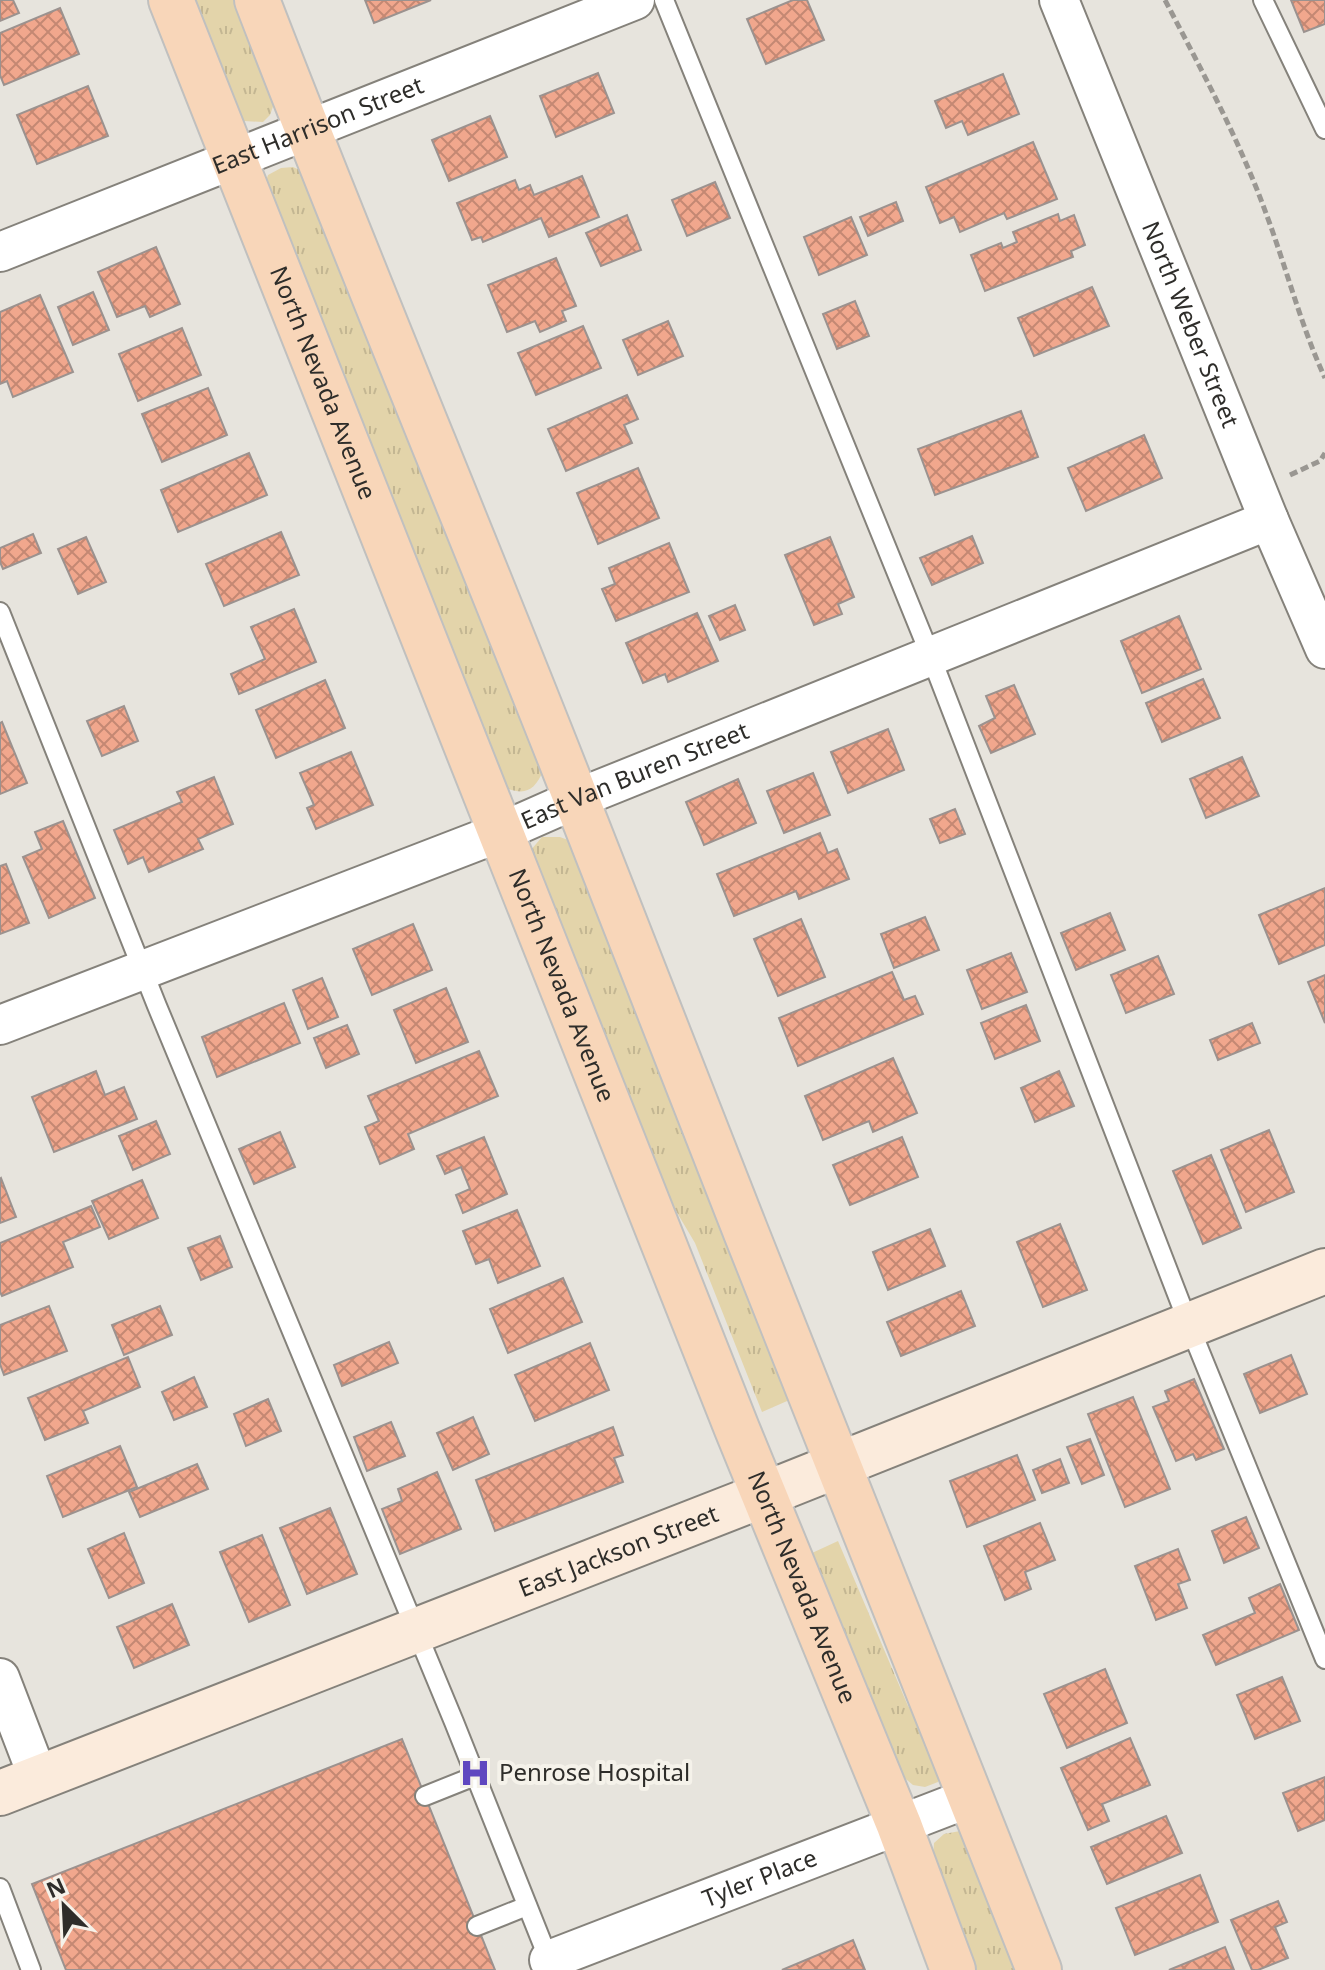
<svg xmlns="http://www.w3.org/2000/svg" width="1325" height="1970" viewBox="0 0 1325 1970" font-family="'Noto Sans',sans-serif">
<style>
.grass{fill:url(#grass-tufts)}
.building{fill:url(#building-cross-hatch);stroke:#9b928f;stroke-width:2}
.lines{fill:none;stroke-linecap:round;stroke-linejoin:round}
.lane-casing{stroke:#85827b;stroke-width:22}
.street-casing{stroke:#85827b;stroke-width:42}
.secondary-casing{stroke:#85827b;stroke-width:48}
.primary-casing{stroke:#c0c0bf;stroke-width:48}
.path{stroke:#9a9792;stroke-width:5;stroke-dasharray:8 4;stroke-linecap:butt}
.lane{stroke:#fff;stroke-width:18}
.street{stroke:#fff;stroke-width:38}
.secondary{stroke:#fbebdc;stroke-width:44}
.primary{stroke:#f8d6b9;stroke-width:44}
.labels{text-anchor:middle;stroke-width:8;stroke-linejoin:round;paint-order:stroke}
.street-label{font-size:24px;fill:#2e2d2a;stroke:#f5f2ea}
.poi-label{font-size:24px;fill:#2e2d2a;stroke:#f5f2ea;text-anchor:start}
</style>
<defs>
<pattern id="grass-tufts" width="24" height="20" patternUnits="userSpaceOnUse" patternTransform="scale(2)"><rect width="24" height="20" fill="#e3d4aa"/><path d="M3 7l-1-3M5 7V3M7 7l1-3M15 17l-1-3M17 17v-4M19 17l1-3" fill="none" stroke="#c3b692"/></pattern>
<pattern id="building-cross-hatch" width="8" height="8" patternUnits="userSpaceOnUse" patternTransform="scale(2)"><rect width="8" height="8" fill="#f1a78d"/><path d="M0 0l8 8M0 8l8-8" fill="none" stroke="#c48873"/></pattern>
</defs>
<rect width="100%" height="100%" fill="#e7e4dd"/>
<g class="grass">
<path d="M187 0H237L276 98 270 115 263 122 244 121 233 115Z"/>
<path d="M293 167 311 175 544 769C533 795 522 796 497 784L262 193 268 175 281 168Z"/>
<path d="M542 837H560L576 843 794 1398 762 1412 695 1243 647 1162 530 851Z"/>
<path d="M838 1541 908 1706 945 1750V1766L938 1782 925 1787 913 1785 901 1775 812 1553Z"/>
<path d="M960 1831 1031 1970H977L933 1858 934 1843 944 1834Z"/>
</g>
<g class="building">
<path d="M0 0H13L19 13 0 21Z"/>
<path d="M365 0H431L374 23Z"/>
<path d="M793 0H807L824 40 766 64 747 19Z"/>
<path d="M1291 0H1325V24L1304 32Z"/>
<path d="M60 8 79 54 4 85 0 75V33Z"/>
<path d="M598 73 614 113 556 137 540 96Z"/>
<path d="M1003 74 1019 114 968 135 962 121 946 128 935 101Z"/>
<path d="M88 86 108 136 37 164 17 115Z"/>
<path d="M490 116 507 157 449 181 432 140Z"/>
<path d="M1033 142 1057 199 1007 219 1004 213 960 232 954 217 940 223 926 187Z"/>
<path d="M582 176 599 217 549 237 541 218 483 242 481 237 472 240 457 203 515 180 519 190 530 185 534 195Z"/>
<path d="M715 182 730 218 687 236 672 200Z"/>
<path d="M896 202 903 221 868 236 860 217Z"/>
<path d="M1058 214 1060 221 1074 215 1085 245 1071 251 1073 257 985 291 971 255 1001 243 1003 248 1017 242 1013 232Z"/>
<path d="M627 215 641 250 601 266 586 233Z"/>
<path d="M851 217 867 255 819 275 804 237Z"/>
<path d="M156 247 180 304 150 317 145 306 117 317 98 272Z"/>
<path d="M556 258 576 306 562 311 566 321 540 332 535 321 507 332 488 285Z"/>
<path d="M1092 287 1109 326 1034 356 1018 318Z"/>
<path d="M93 292 109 330 73 345 58 307Z"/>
<path d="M40 295 73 372 13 397 7 381 0 384V312Z"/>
<path d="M855 301 869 336 837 349 823 314Z"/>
<path d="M668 321 683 356 638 375 623 340Z"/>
<path d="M583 326 601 368 536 395 518 353Z"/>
<path d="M182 328 201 375 138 401 119 354Z"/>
<path d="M208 388 227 435 162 462 142 414Z"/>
<path d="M627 395 638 419 624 425 632 443 566 471 548 429Z"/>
<path d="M1021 411 1038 457 935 495 918 449Z"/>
<path d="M1144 435 1162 478 1086 511 1068 468Z"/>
<path d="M249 453 267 495 178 532 161 490Z"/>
<path d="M638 468 659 518 598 544 577 493Z"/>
<path d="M281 532 299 575 224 606 206 564Z"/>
<path d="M33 534 41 553 3 569 0 562V548Z"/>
<path d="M972 536 983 563 932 585 920 558Z"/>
<path d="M86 537 106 582 78 594 58 549Z"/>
<path d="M830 537 854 597 838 604 842 614 814 625 785 555Z"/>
<path d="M669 543 689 592 616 621 602 589 615 584 609 568Z"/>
<path d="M735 605 745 630 720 640 709 616Z"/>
<path d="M294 609 316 662 239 694 231 674 265 659 251 627Z"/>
<path d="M697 613 718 661 668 682 665 674 643 683 626 643Z"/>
<path d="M1179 616 1201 669 1142 693 1121 641Z"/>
<path d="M1203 679 1220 718 1162 742 1146 703Z"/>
<path d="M325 680 345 728 276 758 256 710Z"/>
<path d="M1014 685 1035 734 991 753 979 726 995 718 986 696Z"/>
<path d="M124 706 138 741 102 756 87 721Z"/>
<path d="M2 722 27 783 0 794V723Z"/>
<path d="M888 729 904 770 848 793 831 752Z"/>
<path d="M351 752 373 805 316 829 307 808 314 805 300 773Z"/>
<path d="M1242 757 1259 796 1206 818 1190 779Z"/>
<path d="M813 773 830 815 784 833 767 791Z"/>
<path d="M214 777 233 824 198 839 203 849 149 872 143 857 128 864 114 830 182 802 177 792Z"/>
<path d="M738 779 756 823 704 845 686 802Z"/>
<path d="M955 809 965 834 940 843 930 819Z"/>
<path d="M63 821 95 898 49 918 23 857 42 849 35 832Z"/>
<path d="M820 833 828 853 837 849 849 879 799 899 796 891 734 916 717 874Z"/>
<path d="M6 864 29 923 0 934V866Z"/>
<path d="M1325 888V945L1279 964 1259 915Z"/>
<path d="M1110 913 1125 950 1076 970 1061 933Z"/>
<path d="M925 917 939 950 894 968 881 934Z"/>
<path d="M801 919 825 977 778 996 754 939Z"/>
<path d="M413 924 432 970 372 995 353 949Z"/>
<path d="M1011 953 1027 992 982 1009 967 970Z"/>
<path d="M1158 956 1174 994 1126 1013 1111 975Z"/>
<path d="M892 972 904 1000 915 996 923 1014 798 1066 779 1018Z"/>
<path d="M1325 975V1023L1308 982Z"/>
<path d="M322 978 338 1017 308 1029 293 990Z"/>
<path d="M446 988 468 1042 416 1063 394 1010Z"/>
<path d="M284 1003 300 1043 217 1077 202 1037Z"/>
<path d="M1026 1005 1040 1041 995 1059 981 1023Z"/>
<path d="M1252 1023 1260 1043 1218 1060 1210 1040Z"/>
<path d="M347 1025 359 1054 326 1068 314 1038Z"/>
<path d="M479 1051 498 1096 408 1134 414 1149 380 1164 365 1127 379 1121 368 1096Z"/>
<path d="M893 1058 917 1113 873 1132 869 1121 823 1140 805 1096Z"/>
<path d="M96 1071 105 1095 124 1087 137 1119 54 1152 32 1097Z"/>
<path d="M1059 1071 1074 1106 1035 1122 1021 1088Z"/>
<path d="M156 1121 170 1154 133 1170 119 1136Z"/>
<path d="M1269 1130 1294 1192 1246 1212 1221 1150Z"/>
<path d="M280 1132 295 1167 254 1184 239 1149Z"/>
<path d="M484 1137 507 1194 463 1213 456 1195 470 1189 461 1167 445 1174 437 1156Z"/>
<path d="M902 1137 918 1177 850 1205 833 1165Z"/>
<path d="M1211 1155 1241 1228 1203 1244 1173 1171Z"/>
<path d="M1 1178 16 1217 0 1223V1179Z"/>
<path d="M142 1180 158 1218 109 1239 92 1201Z"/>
<path d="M91 1206 100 1227 63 1242 73 1267 2 1296 0 1292V1243Z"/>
<path d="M517 1210 540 1266 498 1283 489 1259 476 1264 463 1231Z"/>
<path d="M1060 1224 1087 1290 1043 1307 1017 1242Z"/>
<path d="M930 1229 945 1266 888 1290 873 1252Z"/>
<path d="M220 1236 232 1267 201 1280 188 1248Z"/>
<path d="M563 1278 582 1322 508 1353 490 1309Z"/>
<path d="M961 1291 975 1326 901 1356 887 1322Z"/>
<path d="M49 1306 67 1351 4 1375 0 1364V1325Z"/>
<path d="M160 1306 172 1335 124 1355 112 1325Z"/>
<path d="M389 1342 398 1363 342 1386 334 1365Z"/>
<path d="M590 1343 609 1390 535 1421 515 1375Z"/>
<path d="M1291 1355 1307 1394 1260 1413 1244 1374Z"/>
<path d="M128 1357 140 1387 83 1411 88 1423 45 1440 28 1398Z"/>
<path d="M194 1377 207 1407 174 1420 162 1392Z"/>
<path d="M1194 1379 1224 1449 1196 1460 1193 1454 1176 1461 1153 1407 1169 1401 1165 1391Z"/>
<path d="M1133 1397 1170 1489 1125 1507 1088 1414Z"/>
<path d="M268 1399 281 1431 246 1446 234 1414Z"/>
<path d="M473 1417 489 1454 453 1470 437 1433Z"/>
<path d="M391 1422 405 1456 367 1471 354 1437Z"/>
<path d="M613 1427 623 1455 614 1458 623 1482 495 1531 476 1480Z"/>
<path d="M1090 1439 1104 1475 1082 1484 1067 1447Z"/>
<path d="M120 1446 137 1487 63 1517 47 1476Z"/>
<path d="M1017 1455 1035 1500 967 1527 950 1481Z"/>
<path d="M1060 1459 1069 1483 1042 1493 1033 1470Z"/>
<path d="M197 1464 208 1489 140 1517 129 1492Z"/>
<path d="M437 1472 461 1529 400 1554 382 1509 402 1501 398 1489Z"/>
<path d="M330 1508 357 1574 307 1594 280 1528Z"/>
<path d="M1246 1517 1259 1548 1224 1563 1212 1531Z"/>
<path d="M1040 1523 1055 1560 1025 1572 1031 1589 1005 1600 984 1546Z"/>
<path d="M124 1533 144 1583 109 1598 88 1549Z"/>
<path d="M262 1535 290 1605 249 1622 220 1552Z"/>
<path d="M1178 1549 1190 1580 1178 1584 1187 1608 1156 1620 1135 1566Z"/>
<path d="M1280 1584 1299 1630 1216 1665 1203 1635 1255 1613 1249 1598Z"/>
<path d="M172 1604 189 1645 134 1668 117 1627Z"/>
<path d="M1105 1669 1127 1723 1067 1748 1044 1694Z"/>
<path d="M1282 1677 1300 1721 1255 1739 1237 1695Z"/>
<path d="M1130 1738 1150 1785 1102 1804 1109 1821 1088 1830 1061 1768Z"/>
<path d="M402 1739 495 1970H66L32 1884Z"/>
<path d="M1325 1777V1820L1298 1831 1283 1793Z"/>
<path d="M1166 1816 1182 1853 1107 1884 1091 1847Z"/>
<path d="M1200 1875 1218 1922 1135 1955 1116 1908Z"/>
<path d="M1278 1901 1287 1922 1275 1927 1288 1958 1258 1970H1252L1231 1920Z"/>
<path d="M853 1940 865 1970H782Z"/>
<path d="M1225 1947 1234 1970H1169Z"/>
</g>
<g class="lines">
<g class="lane-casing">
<g id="lane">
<path d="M664 0 931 657 1189 1325 1325 1659"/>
<path d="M1263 0 1325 129"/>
<path d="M0 612 157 1006 454 1722 551 1965"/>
<path d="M425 1796 475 1776"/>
<path d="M0 1888 31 1970"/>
<path d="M477 1926 527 1906"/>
</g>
</g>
<g class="street-casing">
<g id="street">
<path id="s1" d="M1059 0 1269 520 1325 649"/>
<path id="s2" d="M0 252 635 0"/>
<path id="s3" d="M0 1025 501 832 576 799 1269 520"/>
<path d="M0 1678 38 1777"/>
<path id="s4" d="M549 1960 969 1798"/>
</g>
</g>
<g class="secondary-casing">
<g id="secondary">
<path id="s5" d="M0 1793 763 1495 1325 1271"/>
</g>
</g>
<g class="primary-casing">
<g id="primary">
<path id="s6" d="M171 0 737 1429 899 1825 953 1970"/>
<path d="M257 0C360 268 472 533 577 801 730 1191 882 1582 1039 1970"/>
</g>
</g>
<g class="path">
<path d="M1165 0C1202 71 1240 141 1267 216 1287 270 1301 326 1325 378"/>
<path d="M1290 475 1320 461 1325 453"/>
</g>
<use href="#lane" class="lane"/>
<use href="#street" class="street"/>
<use href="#secondary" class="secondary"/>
<use href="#primary" class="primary"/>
</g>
<defs>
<g id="hospital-bare" transform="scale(2.4)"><path d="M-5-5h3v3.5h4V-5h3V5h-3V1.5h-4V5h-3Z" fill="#5f47c0" stroke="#f5f2ea" stroke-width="2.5" paint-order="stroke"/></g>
</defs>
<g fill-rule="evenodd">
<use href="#hospital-bare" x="475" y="1773"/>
</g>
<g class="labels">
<g class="street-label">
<text dy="8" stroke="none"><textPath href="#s2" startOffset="342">East Harrison Street</textPath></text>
<text dy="8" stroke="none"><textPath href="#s1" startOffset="350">North Weber Street</textPath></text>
<text dy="8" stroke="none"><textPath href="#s6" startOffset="412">North Nevada Avenue</textPath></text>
<text dy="8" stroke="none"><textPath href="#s3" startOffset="682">East Van Buren Street</textPath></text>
<text dy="8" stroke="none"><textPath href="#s6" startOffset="1060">North Nevada Avenue</textPath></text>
<text dy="8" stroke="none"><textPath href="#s5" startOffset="664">East Jackson Street</textPath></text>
<text dy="8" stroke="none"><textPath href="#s6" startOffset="1708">North Nevada Avenue</textPath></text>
<text dy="8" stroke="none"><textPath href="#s4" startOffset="226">Tyler Place</textPath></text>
</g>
<g class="poi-label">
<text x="499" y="1781">Penrose Hospital</text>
</g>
</g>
<g transform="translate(64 1906) rotate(336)" stroke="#f5f2ea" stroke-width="6" paint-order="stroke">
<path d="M0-6L14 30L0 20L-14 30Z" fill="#2e2d2a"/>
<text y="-12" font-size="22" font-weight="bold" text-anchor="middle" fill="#2e2d2a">N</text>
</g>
</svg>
